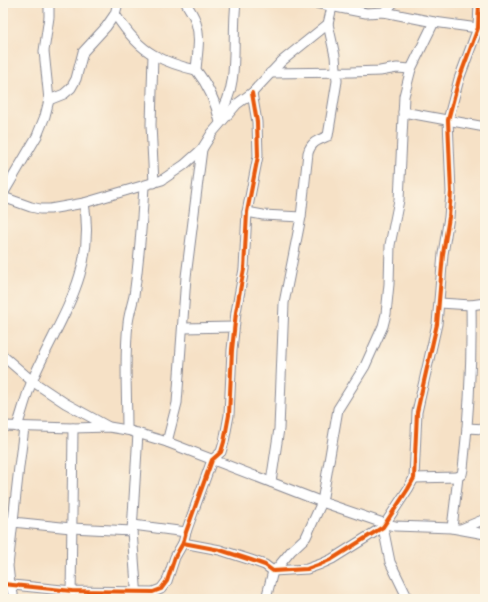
<svg xmlns="http://www.w3.org/2000/svg" width="488" height="602" viewBox="0 0 488 602" font-family="'Libre Caslon Text',serif">
<style>
.lines{fill:none;stroke-linecap:round;stroke-linejoin:round}
.minor-casing{stroke:#888892;stroke-width:11}
.minor{stroke:#fff;stroke-width:9}
.cycleway-casing{stroke:#fcf5e5;stroke-width:6}
.cycleway{stroke:#e8590c;stroke-width:4}
</style>
<rect width="100%" height="100%" fill="#fcf5e5"/>
<filter id="ink" filterUnits="userSpaceOnUse"><feTurbulence type="fractalNoise" baseFrequency=".025" numOctaves="2"/><feDisplacementMap in="SourceGraphic" scale="8" xChannelSelector="R" yChannelSelector="G"/><feConvolveMatrix kernelMatrix="1 2 1 2 8 2 1 2 1" color-interpolation-filters="sRGB"/></filter>
<filter id="wash" filterUnits="userSpaceOnUse"><feTurbulence type="fractalNoise" baseFrequency=".012" numOctaves="4" result="noise"/><feDisplacementMap in="SourceGraphic" scale="16" xChannelSelector="R" yChannelSelector="G"/><feGaussianBlur stdDeviation="0.9" result="paint"/><feColorMatrix in="noise" values="0 0 0 0 0 0 0 0 0 0 0 0 0 0 0 0 0 1.4 0 .05"/><feComposite in="paint" operator="in"/></filter>
<g filter="url(#wash)">
<rect width="100%" height="100%" fill="#f6e1c6"/>
</g>
<g filter="url(#ink)">
<g class="lines">
<g class="minor-casing">
<g id="minor">
<path d="M186 3C189 9 195 16 196 23 201 38 197 55 196 70 208 85 216 103 220 122"/>
<path d="M315 3 366 13 384 12 434 22 485 29"/>
<path d="M384 12 393 3"/>
<path d="M115 14C124 28 139 47 154 55 167 62 182 67 196 70"/>
<path d="M153 55 151 125 154 183"/>
<path d="M270 73 351 72 380 71 397 68 411 69"/>
<path d="M49 100 64 94 71 88 76 79 83 52 106 27 115 14 118 3"/>
<path d="M403 112 485 127"/>
<path d="M219 115C241 86 231 38 236 3"/>
<path d="M3 194 37 136 45 116 49 100 44 51 49 17V3"/>
<path d="M3 197 31 207 40 209H50L84 203 162 180 184 165 202 149 212 133 237 104 252 93 282 61 328 24"/>
<path d="M247 212 263 215 301 217"/>
<path d="M440 303 471 305 485 303"/>
<path d="M183 328 234 327"/>
<path d="M3 356 32 381 65 403 107 426"/>
<path d="M3 426 73 428 109 427 127 430 167 442 322 502 386 524 395 526 452 528 485 534"/>
<path d="M17 427C22 412 26 396 32 381 58 320 97 273 84 203"/>
<path d="M467 428 485 429"/>
<path d="M127 430C127 394 124 359 128 323 129 314 132 305 134 296 139 260 142 223 144 186"/>
<path d="M167 442 177 403 186 277 202 149"/>
<path d="M414 478 458 477"/>
<path d="M271 482 279 429 284 303 301 217 308 153C311 142 318 140 328 136L337 81 335 56 328 24 332 7"/>
<path d="M3 521 71 528 132 531"/>
<path d="M133 525 186 532"/>
<path d="M383 527 390 562 408 599"/>
<path d="M452 528 458 477 462 474 463 469C469 415 472 360 471 305"/>
<path d="M461 529 485 519"/>
<path d="M183 543 220 550 251 560 265 565 273 571 307 569 321 564 332 559 383 527 408 489 414 478 417 412 437 324 443 254 449 217 451 192 448 120 459 79 478 28 479 3"/>
<path d="M3 584 72 591 153 592 161 589 167 581 175 557 183 543 186 532 212 460 221 452 224 442 229 415 232 350 236 312 244 269 247 212 258 156 257 122 252 93"/>
<path d="M13 599V594L10 584 8 566 19 467 24 428"/>
<path d="M71 599 73 428"/>
<path d="M137 599 132 531 138 433"/>
<path d="M266 599 273 571 277 568 291 551 306 537 322 502 338 409 365 366 383 326 386 314 389 284 390 245 399 200 404 96 411 69 434 22"/>
</g>
</g>
<use href="#minor" class="minor"/>
<g class="cycleway-casing">
<g id="cycleway">
<path d="M183 543 220 550 251 560 265 565 273 571 307 569 321 564 332 559 383 527 408 489 414 478 417 412 437 324 443 254 449 217 451 192 448 120 459 79 478 28 479 3"/>
<path d="M3 584 72 591 153 592 161 589 167 581 175 557 183 543 186 532 212 460 221 452 224 442 229 415 232 350 236 312 244 269 247 212 258 156 257 122 252 93"/>
</g>
</g>
<use href="#cycleway" class="cycleway"/>
</g>
</g>
<rect width="488" height="602" fill="none" stroke="#fcf5e5" stroke-width="16"/>
</svg>
